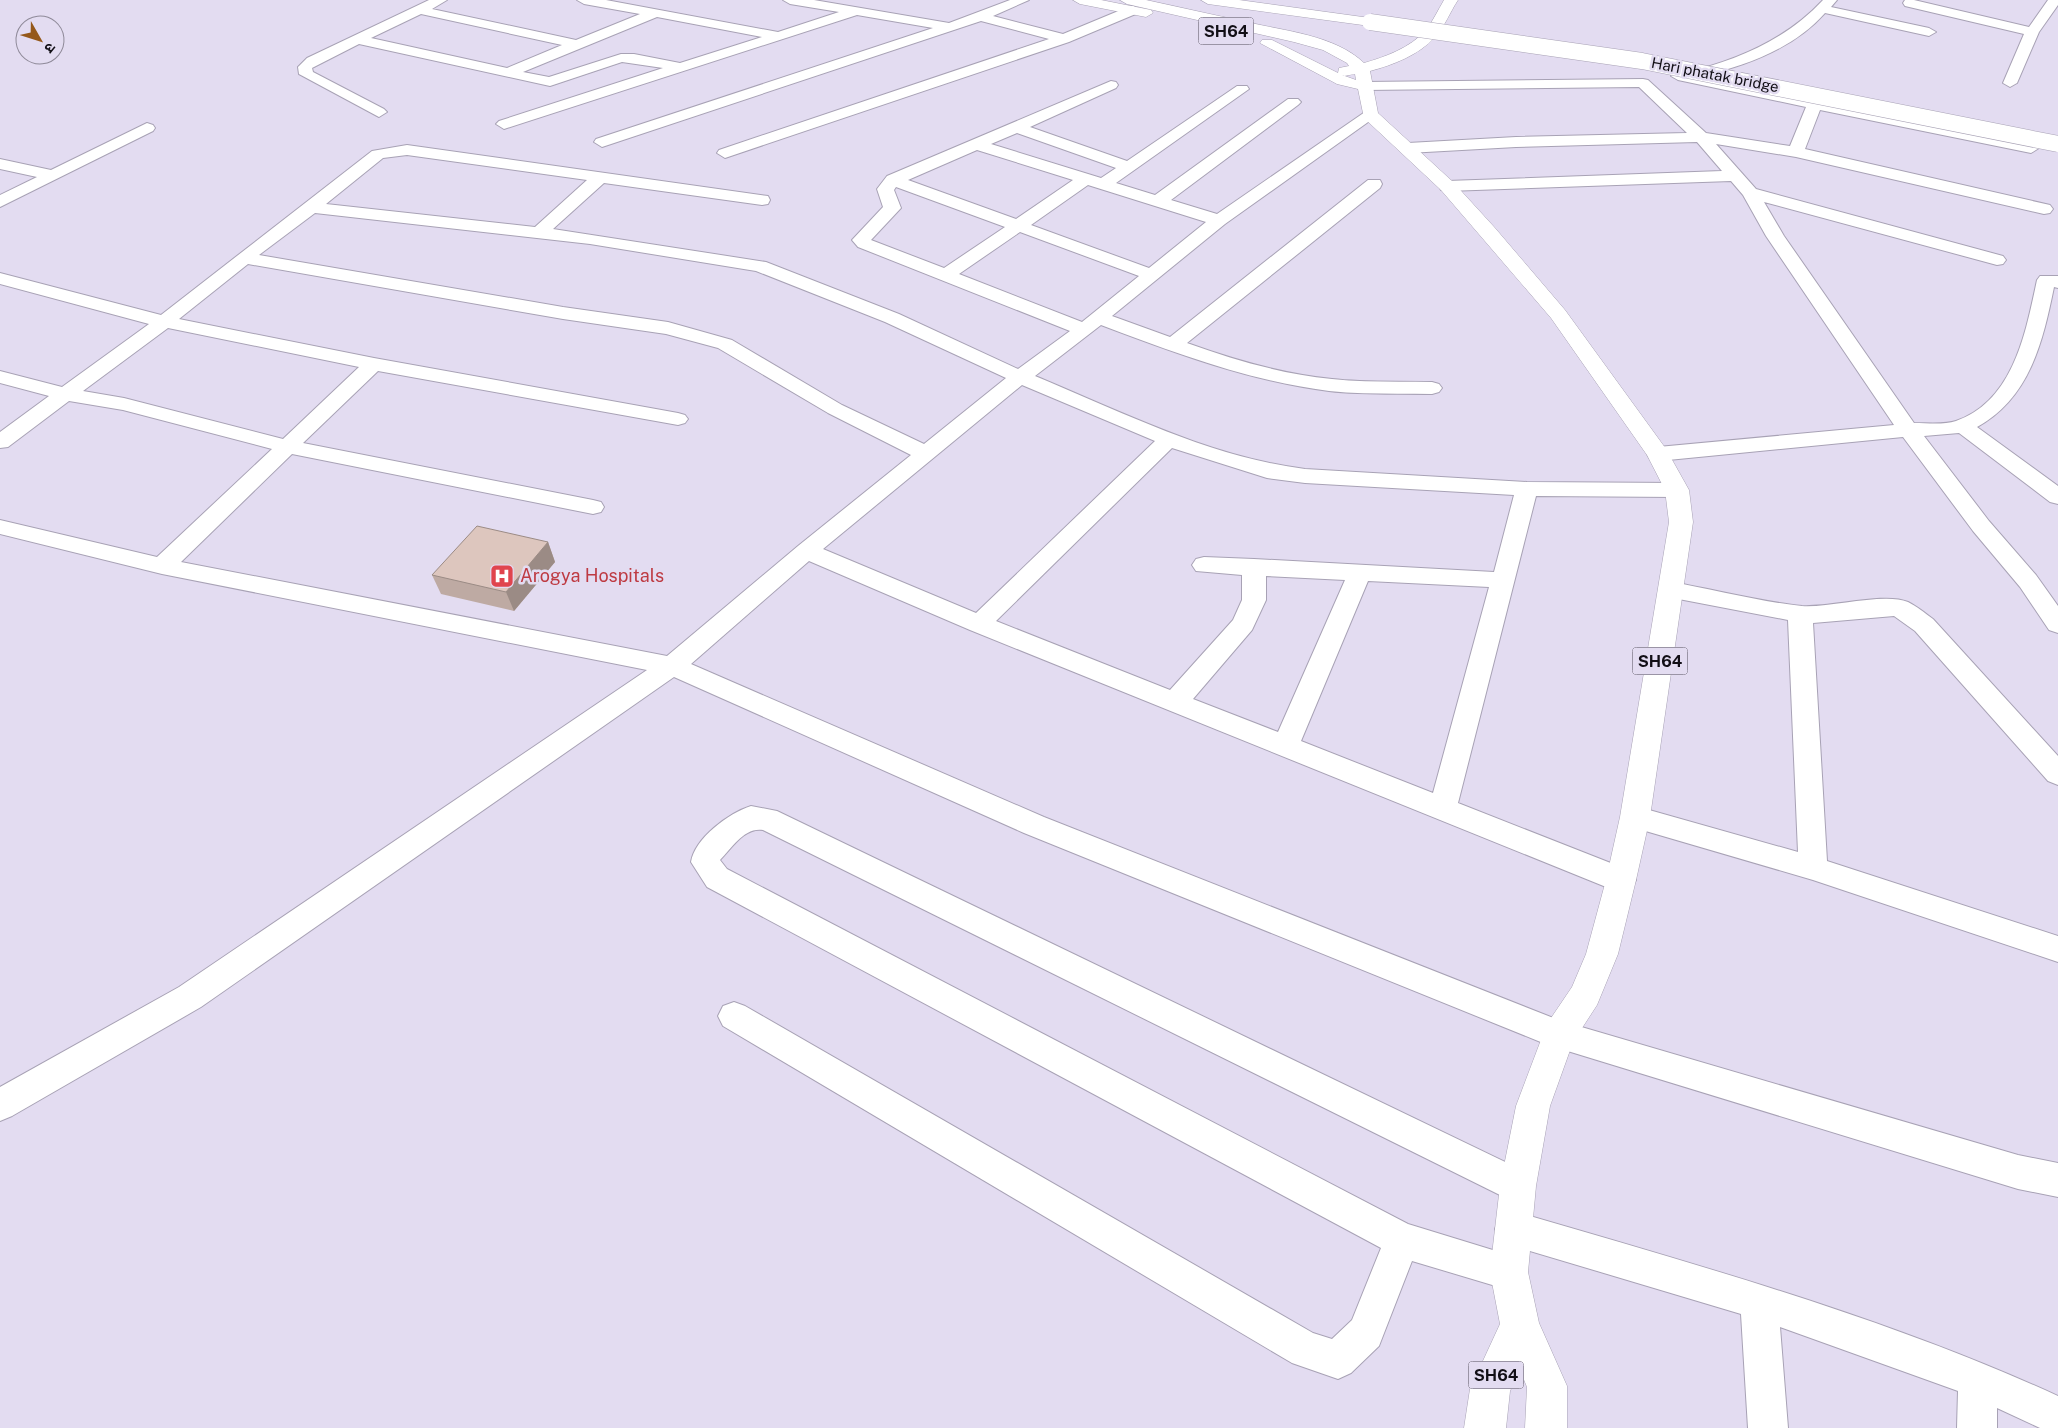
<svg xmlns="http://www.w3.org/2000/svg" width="2058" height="1428" viewBox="0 0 2058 1428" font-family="'Public Sans','Noto Sans Devanagari',sans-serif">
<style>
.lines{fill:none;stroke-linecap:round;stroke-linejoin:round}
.minor-casing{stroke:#a8a2b5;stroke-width:2}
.primary-casing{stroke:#a8a2b5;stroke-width:1}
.minor{fill:#fff;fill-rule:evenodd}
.primary{fill:#fff;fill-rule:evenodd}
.primary-bridge-casing{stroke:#a8a2b5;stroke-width:17;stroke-linecap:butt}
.primary-bridge{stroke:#fff;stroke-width:16}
.wall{fill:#beaaa3}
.shaded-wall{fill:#9b8b85}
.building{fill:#ddc6be;stroke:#9b8b85}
.labels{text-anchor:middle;stroke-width:5;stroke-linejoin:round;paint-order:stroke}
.far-street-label{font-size:15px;fill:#120f16;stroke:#e3dcf1}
.shield{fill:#e3dcf1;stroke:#514c58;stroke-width:1}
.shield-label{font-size:16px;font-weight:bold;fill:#120f16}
.health-label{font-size:18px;fill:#be3a42;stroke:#e3dcf1;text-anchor:start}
</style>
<rect width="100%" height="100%" fill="#e3dcf1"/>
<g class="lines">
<g class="minor-casing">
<g id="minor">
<path d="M429 0H447L432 9 576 40 640 14 584 4 577 0H606L778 32 839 12 790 4 783 0H814L949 23 1010 0H1029L993 16 1063 34 1128 7 1133 6 1140 10 1138 13 1069 42 725 158 717 153 719 150 1049 39 981 21 602 147 594 142 596 139 933 28 857 15 504 129 496 124 499 121 663 68 622 62 550 86 359 44 312 68 313 72 384 109 387 112 379 117 299 74 298 67 307 58ZM421 14 562 45 507 68 371 38ZM657 17 762 37 680 63 634 54H621L549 77 523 72Z"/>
<path d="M1823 0H1837L1831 7 1929 28 1936 32 1929 36 1825 13C1793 49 1746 66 1701 76L2031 143 2039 148 2031 153 1820 110 1805 149 2050 205 2053 209 2050 213 2044 214 1796 157 1716 144 1756 189 2003 256 2006 260 2003 264 1997 265 1764 202 1784 236 1914 423C1927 423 1944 425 1956 421 2014 401 2026 331 2037 280L2040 276H2058V288L2054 287C2043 341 2030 398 1977 427L2058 486V504L2050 502 1959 433 1924 436 1989 521 2036 575 2058 606V633L2049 630 2020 587 1973 531 1903 437 1658 461 1650 459 1647 454 1650 449 1658 447 1894 425 1766 236 1743 195 1731 181 1447 191 1441 190 1439 186 1441 182 1447 181 1722 171 1697 142 1516 147 1408 153 1400 148 1408 143 1516 137 1687 133 1639 87 1364 90 1357 86 1364 82 1643 79 1648 80 1706 133 1790 146 1806 107 1678 80 1671 76 1673 73C1677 72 1681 74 1684 73 1736 61 1786 40 1823 0Z"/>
<path d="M1905 0H1914L2029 27 2048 0H2058V5L2039 32 2017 83 2010 87 2003 83 2024 34 1905 6 1903 3Z"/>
<path d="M1111 81 1116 82 1118 85 1116 88 1030 127 1127 161 1237 86H1247L1249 89 1116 183 1155 195 1288 99H1298L1301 102 1298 105 1171 200 1217 214 1365 112H1375L1378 115 1225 224 1112 316 1170 337 1368 180H1380L1382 184 1380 188 1187 343C1234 360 1282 374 1332 379 1365 383 1399 381 1432 382L1439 384 1442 388 1439 392 1432 394C1398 393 1363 395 1329 391 1250 381 1175 353 1101 325L1035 376C1122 412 1210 457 1305 469L1527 482 1677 483 1685 485 1688 490 1685 495 1677 497 1536 496 1458 803 1631 871 1636 880 1631 889 1621 892 1611 889 970 630 809 561 691 664 1044 817 1561 1021 2018 1155 2058 1163V1197L2018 1189 1548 1045 1024 833 674 677 201 1007 12 1116 0 1121V1087L179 987 647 670 162 574 0 534V520L157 557 272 449 123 410 69 401 8 447 0 448V432L49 396 0 383V371L62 387 149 324 0 284V273L161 315 372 151 407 145 768 196 770 200 768 204 762 205 604 183 553 229 766 262 899 314 1018 369 1070 331 858 247 852 240 883 207 877 189 887 176ZM1017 133 1116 168 1101 178 991 144ZM977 150 1073 180 1016 219 908 180ZM407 155 587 180 535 227 326 204 383 158ZM1088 185 1206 222 1149 268 1031 225ZM896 187 1005 227 944 268 871 240 901 208 894 190ZM315 213 590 244 756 271 885 322 1006 378 924 444 842 405 732 340 668 322 563 307 259 255ZM1020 232 1139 276 1082 322 959 274ZM248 264 563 319 666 334 718 348 828 413 911 455 798 546 667 656 181 562 292 454 593 514 601 512 604 507 601 502 593 500 303 443 378 371 678 425 685 423 688 419 685 415 678 413 374 358 179 319ZM168 328 359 367 283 439 124 398 83 391ZM1022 385 1155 441 976 613 823 549ZM1172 448 1267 478 1305 483 1514 495 1494 572 1254 559 1204 557 1196 559 1192 565 1196 571 1242 575V600L1233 620 1170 690 996 621ZM1266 576 1345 580 1278 732 1193 699 1252 630 1266 600ZM1368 581 1489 587 1433 793 1301 741Z"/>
<path d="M147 123 153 125 155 128 153 131 0 207V195L37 177 0 169V159L51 170Z"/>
<path d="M1671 582C1712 589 1761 602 1802 606 1831 608 1884 592 1908 602 1916 606 1925 613 1933 619L2058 756V785L2048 781 1915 631 1894 616 1813 623 1827 861 2058 936V962L1813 880 1625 825 1621 817 1625 809 1635 806 1798 852 1788 620 1663 596 1659 590 1663 584Z"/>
<path d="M751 806 777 811 1530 1174 1535 1186 1530 1198 1518 1203 1506 1198 763 830C744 827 732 848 720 860L727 869 1408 1224 1522 1259 1527 1272 1522 1285 1509 1290 1412 1261 1379 1346 1351 1373 1338 1379 1292 1363 723 1026 718 1016 723 1006 734 1002 745 1006 1313 1333 1332 1339 1352 1320 1381 1248 707 887 691 862C695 838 729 813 751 806Z"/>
<path d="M1513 1211C1697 1265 1883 1316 2058 1396V1428H2040L1997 1408V1428H1957L1958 1391 1780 1327 1788 1428H1748L1741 1314 1500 1242 1495 1229 1500 1216Z"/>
</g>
</g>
<g class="primary-casing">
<g id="primary">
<path d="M1073 0H1101L1151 10 1153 13 1146 17 1080 4Z"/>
<path d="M1120 0H1146C1179 7 1213 15 1247 22 1284 31 1335 35 1364 63 1385 57 1410 48 1426 30 1433 21 1438 10 1444 0H1458C1450 12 1445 26 1435 37 1419 55 1393 65 1370 71L1378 113 1453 182 1495 228 1565 310 1666 449 1689 490 1693 522 1650 817 1636 880 1618 954 1597 1005 1573 1042 1550 1106 1536 1186 1528 1272 1539 1323 1567 1386V1428H1525L1527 1387 1520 1370 1510 1391 1506 1428H1464L1470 1389 1500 1324 1490 1272 1500 1186 1516 1106 1547 1024 1572 987 1586 954 1606 880 1620 817 1669 522 1665 490 1647 455 1551 318 1441 190 1364 118 1358 89 1337 84 1260 43 1262 40H1272L1338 73 1339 68 1349 66 1347 63 1323 50 1294 42 1127 4ZM1355 74 1356 80 1342 75 1344 76Z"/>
<path d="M1201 0H1239L1370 18 1377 22 1370 26 1208 4Z"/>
</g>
</g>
<use href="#minor" class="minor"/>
<use href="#primary" class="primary"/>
<g class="primary-bridge-casing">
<path id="primary-bridge" d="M1370 22 1642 61 2058 144"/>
</g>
<use href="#primary-bridge" class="primary-bridge"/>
</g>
<path class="wall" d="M548 542 555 562 514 611 441 594 432 575Z"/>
<path class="shaded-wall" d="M548 542 555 562 514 611 506 592Z"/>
<path class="building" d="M477 526 548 542 506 592 432 575Z"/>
<defs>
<g id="hospital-square" transform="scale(1.25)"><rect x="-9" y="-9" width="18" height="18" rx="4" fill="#e0444e" stroke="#e3dcf1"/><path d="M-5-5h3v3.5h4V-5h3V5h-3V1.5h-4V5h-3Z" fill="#fff"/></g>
</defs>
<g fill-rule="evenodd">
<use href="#hospital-square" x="502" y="576"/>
</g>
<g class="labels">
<g class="far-street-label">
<text transform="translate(1715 75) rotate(11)" y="5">Hari phatak bridge</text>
</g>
<g class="shield">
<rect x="1198.5" y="17.5" width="55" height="27" rx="4"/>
<rect x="1632.5" y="647.5" width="55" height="27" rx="4"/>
<rect x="1468.5" y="1361.5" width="55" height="27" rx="4"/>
</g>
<g class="shield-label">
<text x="1226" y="37">SH64</text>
<text x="1660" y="667">SH64</text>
<text x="1496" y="1381">SH64</text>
</g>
<g class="health-label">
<text x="520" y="582">Arogya Hospitals</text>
</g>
</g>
<g transform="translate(40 40) rotate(129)"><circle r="24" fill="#e3dcf1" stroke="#8f8a99"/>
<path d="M0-4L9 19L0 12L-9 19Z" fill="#95581a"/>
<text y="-8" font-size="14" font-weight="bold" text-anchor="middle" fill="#120f16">उ</text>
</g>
</svg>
